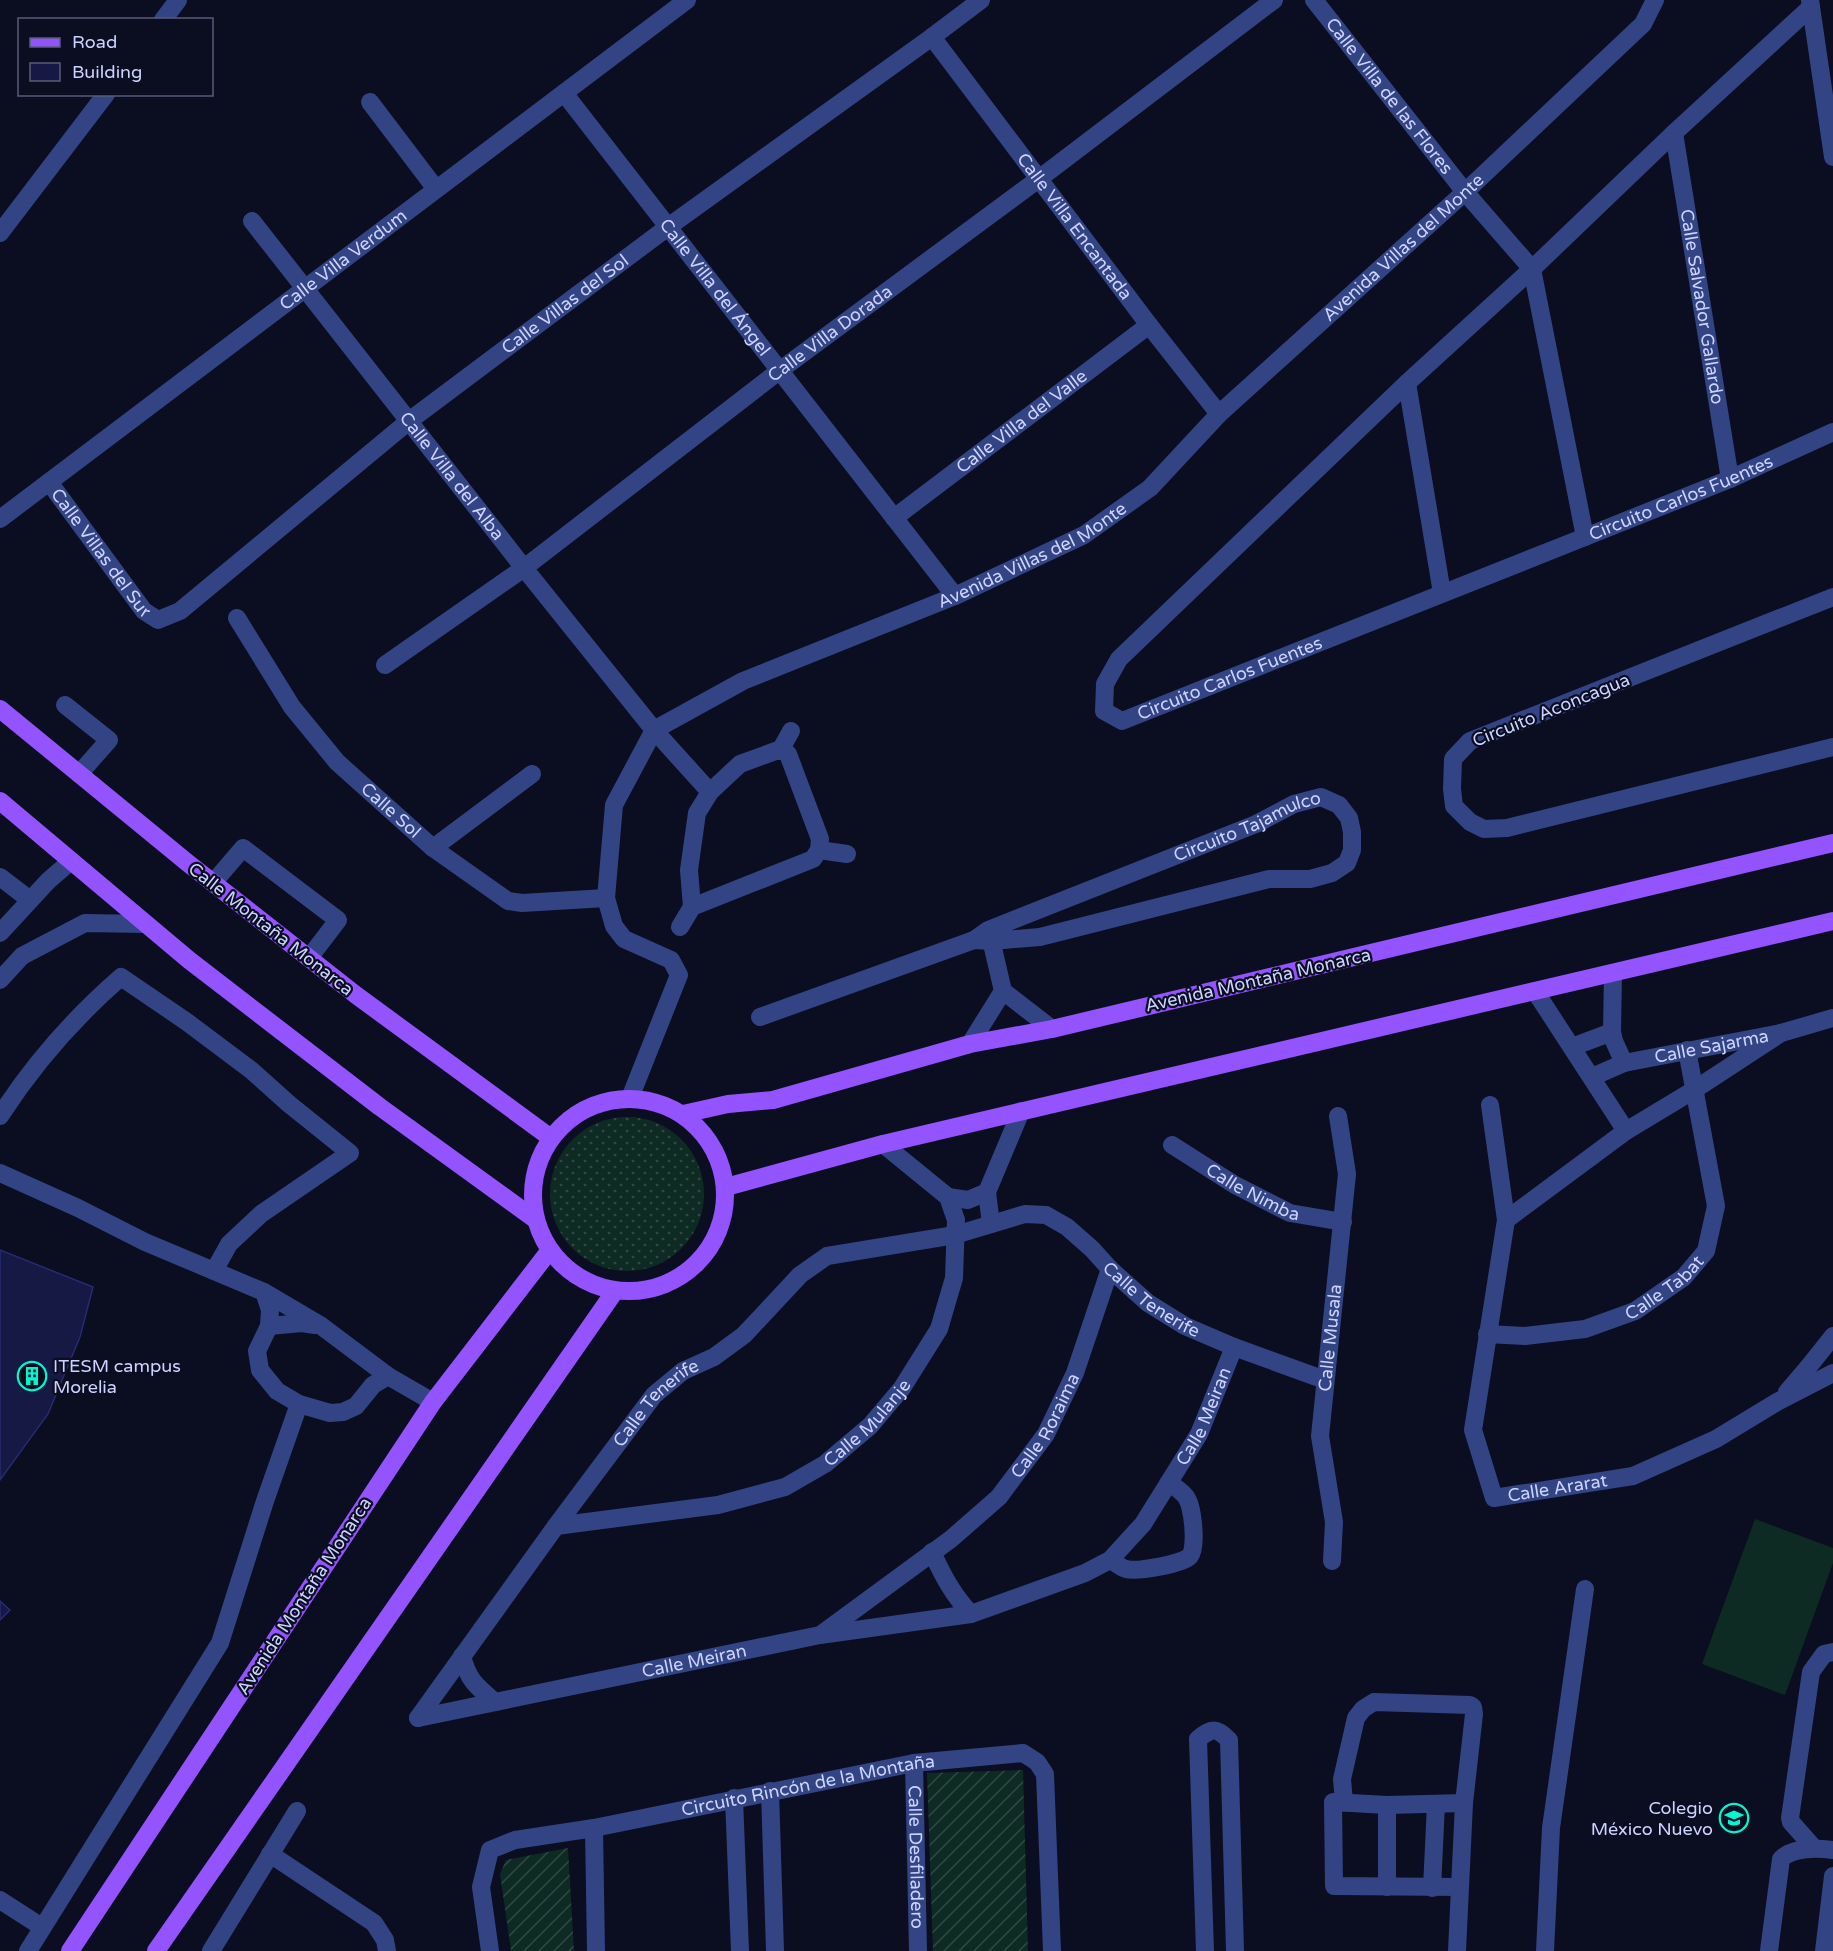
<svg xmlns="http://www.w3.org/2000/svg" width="1833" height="1951" viewBox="0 0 1833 1951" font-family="'Varela Round',sans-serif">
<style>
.grass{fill:#0e2b23}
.park{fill:url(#park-dots)}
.garden{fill:url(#garden-furrows)}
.building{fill:#161943;stroke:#272b71;stroke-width:1.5}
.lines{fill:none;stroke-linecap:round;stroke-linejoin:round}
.minor{stroke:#334484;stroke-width:18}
.major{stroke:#9353ff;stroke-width:18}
.labels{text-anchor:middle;stroke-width:4.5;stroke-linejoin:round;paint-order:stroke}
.street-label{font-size:18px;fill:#ccd3ff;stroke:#0b0d21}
.poi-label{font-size:18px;fill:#ccd3ff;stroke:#0b0d21;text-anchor:start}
</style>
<defs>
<pattern id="park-dots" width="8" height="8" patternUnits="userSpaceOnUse" patternTransform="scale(1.5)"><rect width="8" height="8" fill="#0e2b23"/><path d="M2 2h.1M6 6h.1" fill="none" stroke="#304944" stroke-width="1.8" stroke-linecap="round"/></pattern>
<pattern id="garden-furrows" width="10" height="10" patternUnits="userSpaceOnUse" patternTransform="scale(1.5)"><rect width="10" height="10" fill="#0e2b23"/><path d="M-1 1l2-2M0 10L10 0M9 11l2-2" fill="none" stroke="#304944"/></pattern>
</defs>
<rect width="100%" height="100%" fill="#0b0d21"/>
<path class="grass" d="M1755 1519 1833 1548V1563L1785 1695 1702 1664Z"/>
<circle class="park" cx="627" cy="1194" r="77"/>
<g class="garden">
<path d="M1023 1770 1028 1951H933L927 1773Z"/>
<path d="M568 1848 574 1951H511L500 1874 506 1860Z"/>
</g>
<g class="building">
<path d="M0 1250 93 1287 80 1337 48 1414 0 1480Z"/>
<path d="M0 1601 10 1610 0 1620Z"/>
</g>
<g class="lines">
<g class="minor">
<path id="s1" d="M1314 0 1465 192 1532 269 1585 537"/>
<path d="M1810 0 1833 157"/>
<path id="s2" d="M1811 7 1674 133 1532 269 1407 383 1119 659 1105 684 1104 711 1122 721 1585 537 1730 479 1833 432"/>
<path d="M163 20 178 0"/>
<path id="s3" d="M932 37 1149 325 1219 414"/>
<path id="s4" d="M564 93 955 596"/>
<path d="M370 102 436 189"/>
<path id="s5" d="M1674 133 1730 479"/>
<path id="s6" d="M252 221 524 568 654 730 710 792"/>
<path d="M0 233 106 94"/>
<path d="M1407 383 1442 593"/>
<path id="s7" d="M49 482 144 611 158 620 180 611 409 421 668 227 932 37 981 0"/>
<path id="s8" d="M894 518 1149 325"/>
<path id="s9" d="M0 519 687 0"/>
<path d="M1833 597 1470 741 1453 759 1452 789 1454 806 1470 822 1484 829 1507 828 1833 747"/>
<path id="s10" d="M237 618 292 707 337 762 433 848 508 901 522 903 606 898"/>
<path id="s11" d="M385 665 524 568 779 371 1040 178 1274 0"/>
<path d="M65 705 109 740 79 774"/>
<path d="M781 749 791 731"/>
<path d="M433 848 532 774"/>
<path d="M819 850 847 854"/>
<path d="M0 877 30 900"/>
<path d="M213 883 243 848 338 920 309 958"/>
<path d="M680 927 692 907 689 870 697 813 710 792 740 764 781 749 788 754 820 839 819 850 813 859 692 907"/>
<path d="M989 931 1003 991 1052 1029"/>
<path d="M0 933 48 881 71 861"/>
<path d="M1613 973 1612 1032 1614 1041 1624 1063"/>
<path d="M0 980 22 956 85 923 146 924"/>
<path d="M1535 991 1626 1131"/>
<path id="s12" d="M760 1017 974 940 988 930 1256 824 1294 804 1321 797 1339 805 1349 818 1352 832V850L1347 863 1332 873 1310 879H1269L1040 937 992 941 974 940"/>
<path d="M970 1044 1003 991"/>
<path d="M1572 1047 1612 1032"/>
<path id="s13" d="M1592 1077 1624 1063 1781 1033 1833 1018"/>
<path id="s14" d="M630 1098 679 975 671 960 624 939 614 926 606 898 614 805 654 730 743 681 955 596 1084 535 1150 488 1219 414 1465 192 1643 24 1655 0"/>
<path id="s15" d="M1490 1105 1506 1220 1473 1430 1494 1498 1633 1476 1716 1439 1777 1402 1833 1373"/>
<path d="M0 1116C33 1065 75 1017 121 977L187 1022 251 1070 289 1104 350 1153 261 1214 229 1244 214 1271"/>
<path id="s16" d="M1172 1145 1235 1185 1290 1213 1343 1222"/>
<path d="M0 1173 78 1208 145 1242 264 1292 320 1325 388 1376 433 1402"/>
<path d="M948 1197 968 1200 987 1192"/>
<path d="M1506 1220 1626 1131 1694 1090 1781 1033"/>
<path d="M991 1224 987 1192 1021 1111"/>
<path d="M264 1292 270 1310 269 1326 257 1351 260 1370 277 1391 299 1404 330 1413 343 1412 356 1406 373 1385 388 1376"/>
<path d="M269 1326 302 1323 315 1325"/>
<path id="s17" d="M1487 1334 1525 1336 1585 1329 1635 1311 1684 1277 1706 1251 1716 1206 1687 1050"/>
<path d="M1787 1392 1810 1365 1833 1336"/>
<path id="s18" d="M556 1526 718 1505 785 1487 825 1464 870 1426 902 1388 939 1329 954 1278 956 1220 948 1197 883 1144"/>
<path d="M932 1552C943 1576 953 1595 971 1614"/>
<path d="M1110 1560C1115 1562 1121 1568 1126 1569 1137 1572 1183 1564 1190 1556 1197 1547 1193 1506 1186 1497 1182 1491 1174 1487 1169 1482"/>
<path id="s19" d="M1332 1561 1334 1522 1320 1436 1347 1174 1338 1116"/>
<path id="s20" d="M823 1633 951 1539 999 1497 1046 1434 1075 1373 1110 1269"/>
<path d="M462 1656C468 1680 476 1686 495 1702"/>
<path id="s21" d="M418 1718 556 1526 654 1395 683 1371 714 1357 744 1335 800 1275 827 1256 955 1235 1025 1214 1046 1215 1067 1227 1092 1249 1110 1269 1148 1303 1185 1326 1234 1347 1325 1380"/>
<path id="s22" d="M418 1718 820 1635 971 1614 1085 1573 1110 1560 1143 1524 1199 1434 1234 1347"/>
<path id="s23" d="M914 1763 918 1951"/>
<path d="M770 1791 775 1951"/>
<path d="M734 1798 740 1951"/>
<path d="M1344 1802 1342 1779 1356 1718 1363 1709 1374 1702 1470 1705 1473 1707 1474 1714 1464 1803 1457 1951"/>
<path d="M594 1828 596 1951"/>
<path d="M1813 1847 1791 1822 1790 1818 1811 1672 1824 1654 1833 1652"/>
<path d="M270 1854 374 1923 385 1940 387 1951"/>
<path d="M1387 1887V1805"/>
<path d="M1460 1887 1334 1886 1333 1802 1387 1805 1464 1803"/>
<path d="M1432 1888 1436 1804"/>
<path d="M0 1900 42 1927"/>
<path d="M28 1951 220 1643 265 1501 299 1404"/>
<path d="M211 1951 297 1811"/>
<path id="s24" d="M490 1951 481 1887 490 1850 515 1840 594 1828 914 1763 1023 1753 1037 1762 1045 1774 1052 1951"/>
<path d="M1205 1951 1198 1739C1212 1728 1216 1727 1229 1740L1235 1951"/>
<path d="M1545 1951 1551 1828 1585 1589"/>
<path d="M1769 1951 1781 1859C1793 1847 1818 1848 1833 1850"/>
<path d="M1824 1951 1833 1876"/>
</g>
<g class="major">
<path d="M0 709 189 864 356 995 551 1138"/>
<path d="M0 801 189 960 380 1107 536 1220"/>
<circle cx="629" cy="1195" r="96"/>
<path d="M683 1114 728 1104 773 1100 970 1044 1052 1029 1833 843"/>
<path d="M726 1187 883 1144 1833 921"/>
<path d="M70 1951 433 1402 550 1250"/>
<path d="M156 1951 615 1291"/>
</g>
</g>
<defs>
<g id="building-ring" transform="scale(1.5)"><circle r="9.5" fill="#0b0d21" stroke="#00f7d1" stroke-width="1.5"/><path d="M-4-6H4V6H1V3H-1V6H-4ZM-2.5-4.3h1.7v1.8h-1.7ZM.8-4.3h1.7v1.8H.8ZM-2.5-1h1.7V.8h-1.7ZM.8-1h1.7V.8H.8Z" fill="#00f7d1"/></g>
<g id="university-ring" transform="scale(1.5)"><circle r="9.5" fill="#0b0d21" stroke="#00f7d1" stroke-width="1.5"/><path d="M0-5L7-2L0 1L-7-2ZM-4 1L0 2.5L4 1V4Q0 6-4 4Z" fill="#00f7d1"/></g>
</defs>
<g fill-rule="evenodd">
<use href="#building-ring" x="32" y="1376"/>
<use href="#university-ring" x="1734" y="1818"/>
</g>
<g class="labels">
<g class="street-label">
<text dy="6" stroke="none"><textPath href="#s1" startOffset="122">Calle Villa de las Flores</textPath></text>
<text dy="6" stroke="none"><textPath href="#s3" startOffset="237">Calle Villa Encantada</textPath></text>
<text dy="6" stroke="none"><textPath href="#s14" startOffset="1328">Avenida Villas del Monte</textPath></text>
<text dy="6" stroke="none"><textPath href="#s9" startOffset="430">Calle Villa Verdum</textPath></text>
<text dy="6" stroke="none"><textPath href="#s4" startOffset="246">Calle Villa del Ángel</textPath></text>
<text dy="6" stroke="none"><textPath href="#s7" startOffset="693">Calle Villas del Sol</textPath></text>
<text dy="6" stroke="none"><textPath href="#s5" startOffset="176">Calle Salvador Gallardo</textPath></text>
<text dy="6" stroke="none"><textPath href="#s11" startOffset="555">Calle Villa Dorada</textPath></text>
<text dy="6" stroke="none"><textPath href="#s8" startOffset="160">Calle Villa del Valle</textPath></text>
<text dy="6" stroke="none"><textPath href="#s6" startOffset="324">Calle Villa del Alba</textPath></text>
<text dy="6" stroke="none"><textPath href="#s2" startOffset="1629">Circuito Carlos Fuentes</textPath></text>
<text dy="6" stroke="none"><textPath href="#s7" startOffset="88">Calle Villas del Sur</textPath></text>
<text dy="6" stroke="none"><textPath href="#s14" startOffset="842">Avenida Villas del Monte</textPath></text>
<text dy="6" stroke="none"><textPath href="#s2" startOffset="1143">Circuito Carlos Fuentes</textPath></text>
<text transform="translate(1551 710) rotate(-22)" y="6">Circuito Aconcagua</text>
<text dy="6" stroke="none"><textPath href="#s10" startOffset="248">Calle Sol</textPath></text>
<text dy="6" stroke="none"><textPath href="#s12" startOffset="524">Circuito Tajamulco</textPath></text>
<text transform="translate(271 929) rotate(38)" y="6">Calle Montaña Monarca</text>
<text transform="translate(1258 980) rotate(-13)" y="6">Avenida Montaña Monarca</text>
<text dy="6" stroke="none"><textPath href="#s13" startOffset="124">Calle Sajarma</textPath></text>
<text dy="6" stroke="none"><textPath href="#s16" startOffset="94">Calle Nimba</textPath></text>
<text dy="6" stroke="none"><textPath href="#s17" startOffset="189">Calle Tabat</textPath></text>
<text dy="6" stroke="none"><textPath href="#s21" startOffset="984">Calle Tenerife</textPath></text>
<text dy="6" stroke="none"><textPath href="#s19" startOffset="225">Calle Musala</textPath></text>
<text dy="6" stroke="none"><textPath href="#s21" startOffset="396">Calle Tenerife</textPath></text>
<text dy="6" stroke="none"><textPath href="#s22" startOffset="885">Calle Meiran</textPath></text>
<text dy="6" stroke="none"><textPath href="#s18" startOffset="338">Calle Mulanje</textPath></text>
<text dy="6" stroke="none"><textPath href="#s20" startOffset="308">Calle Roraima</textPath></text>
<text dy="6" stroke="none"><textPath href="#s15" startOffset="464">Calle Ararat</textPath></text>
<text transform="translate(304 1596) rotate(-57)" y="6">Avenida Montaña Monarca</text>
<text dy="6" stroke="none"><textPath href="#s22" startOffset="282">Calle Meiran</textPath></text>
<text dy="6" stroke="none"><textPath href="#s24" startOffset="428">Circuito Rincón de la Montaña</textPath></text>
<text dy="6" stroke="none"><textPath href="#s23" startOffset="94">Calle Desfiladero</textPath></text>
</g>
<g class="poi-label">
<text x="53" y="1372">ITESM campus<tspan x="53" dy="21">Morelia</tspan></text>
<text x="1713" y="1814" text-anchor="end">Colegio<tspan x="1713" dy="21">México Nuevo</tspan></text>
</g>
</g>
<rect x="18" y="18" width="195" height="78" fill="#0b0d21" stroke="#585c7a" stroke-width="1.5"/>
<rect x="30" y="38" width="30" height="9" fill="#9353ff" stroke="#585c7a" stroke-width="1.5"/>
<text x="72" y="48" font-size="18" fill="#ccd3ff">Road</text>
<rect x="30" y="63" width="30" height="18" fill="#161943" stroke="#585c7a" stroke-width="1.5"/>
<text x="72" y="78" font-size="18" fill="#ccd3ff">Building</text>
</svg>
